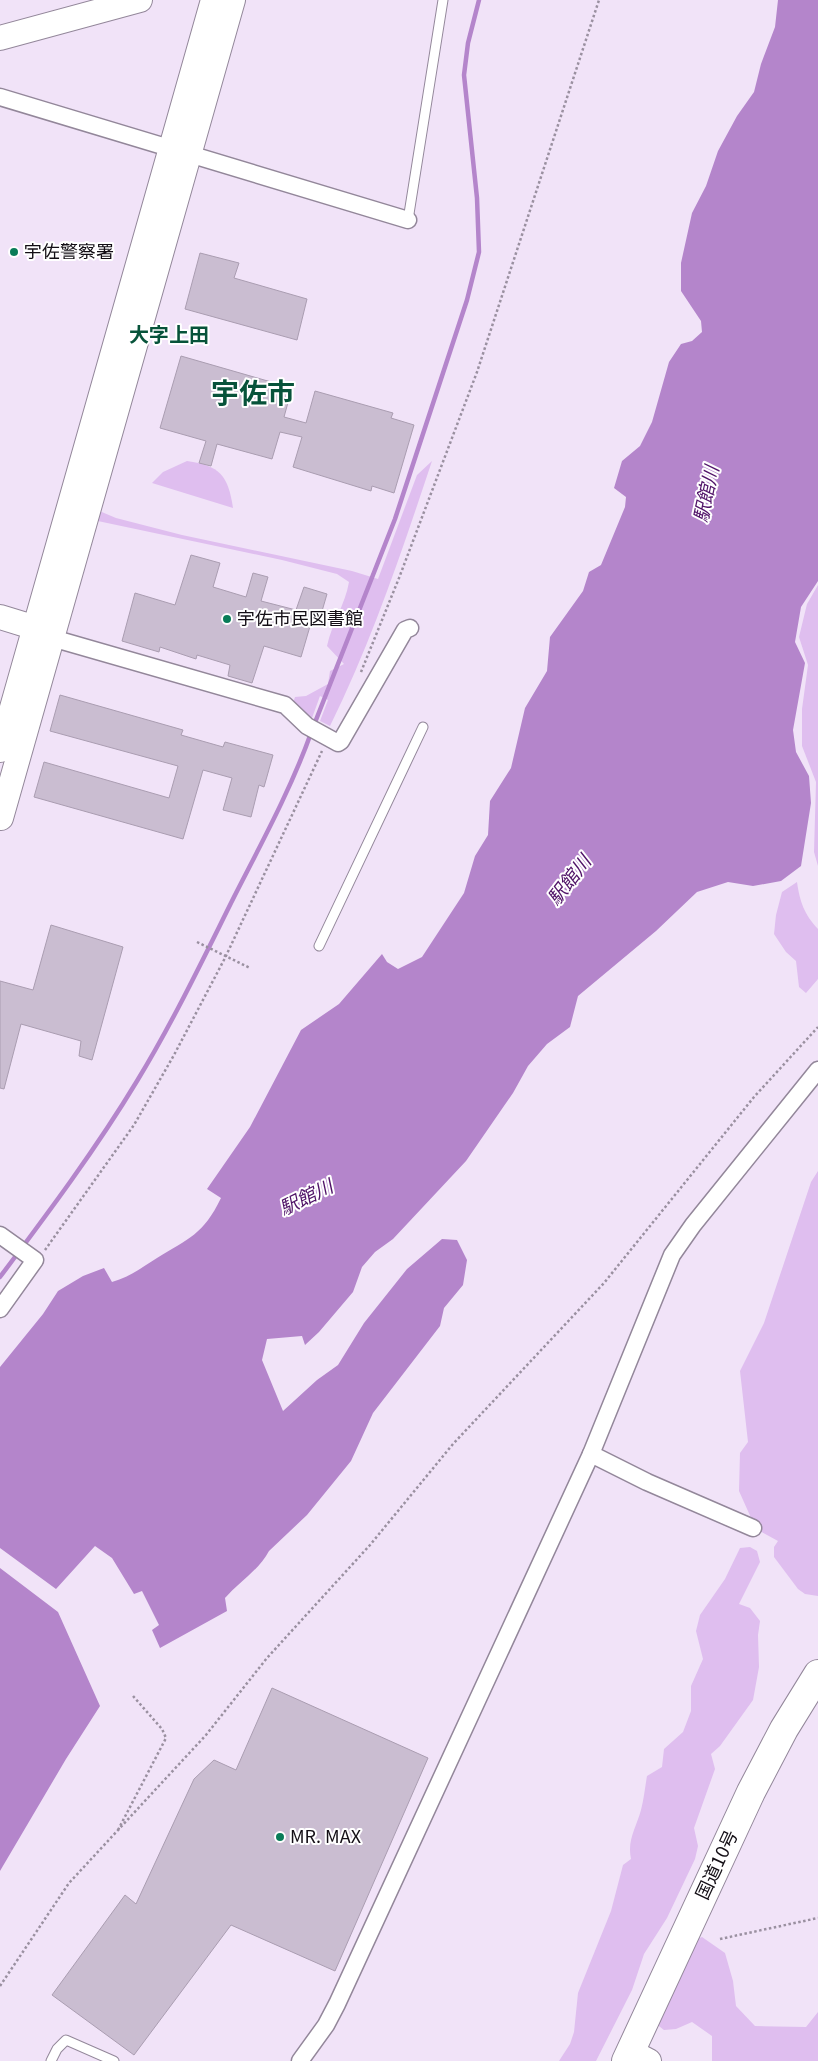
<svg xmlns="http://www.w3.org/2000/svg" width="818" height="2061" viewBox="0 0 818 2061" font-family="Georgia,'Noto Sans JP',serif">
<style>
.green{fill:#dfbeef}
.water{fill:#b485cb}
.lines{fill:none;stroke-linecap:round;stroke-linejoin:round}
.stream{stroke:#b485cb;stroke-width:4.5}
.building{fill:#cabdd1;stroke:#aa9db1}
.lane-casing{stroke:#93879a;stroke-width:11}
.street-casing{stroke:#93879a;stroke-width:19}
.secondary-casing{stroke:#93879a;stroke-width:26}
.highway-casing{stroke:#93879a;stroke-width:30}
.path{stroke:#9a90a0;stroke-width:2.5;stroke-dasharray:2.5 2.5;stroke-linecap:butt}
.lane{stroke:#fff;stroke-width:9}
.street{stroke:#fff;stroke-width:16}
.secondary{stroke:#fff;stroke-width:24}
.highway{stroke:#fff;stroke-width:28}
.poi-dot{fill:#097c58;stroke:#fff;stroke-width:2}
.labels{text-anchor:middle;stroke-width:4;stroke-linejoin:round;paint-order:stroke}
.poi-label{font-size:18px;fill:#130e15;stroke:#fff;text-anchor:start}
.street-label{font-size:18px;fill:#130e15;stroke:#fff}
.water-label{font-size:19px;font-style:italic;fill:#4f1267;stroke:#fff}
.quarter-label{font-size:20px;font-weight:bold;fill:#07533a;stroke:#fff}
.town-label{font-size:28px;font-weight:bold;fill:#07533a;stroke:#fff}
</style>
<rect width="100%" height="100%" fill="#f1e3f8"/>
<g class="green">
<path d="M187 461C220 466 228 475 233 508L152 483 163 472Z"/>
<path d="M432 461C402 551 372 641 330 726L320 721 328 700 320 696 312 718 293 703 295 697 306 696 328 684 330 671 344 664 327 646C332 623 345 605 349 582L337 574 282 560 93 520 97 510 116 518 182 535 352 571 378 579 417 475Z"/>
<path d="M818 585V866L814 852 816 782 802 746V709L808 665 799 637 807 604Z"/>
<path d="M797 882C800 902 804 914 818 929V979L806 993 799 987 796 961 786 952 774 934 776 915 782 892Z"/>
<path d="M818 1171V1596L805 1594 798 1589 774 1557V1547L778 1541 756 1529 739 1491 740 1453 748 1442 740 1371 764 1323 811 1182Z"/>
<path d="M750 1547 757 1551 760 1562 739 1604 750 1608 760 1621 758 1635 759 1667 753 1700 720 1746 711 1754 715 1769 694 1828 698 1846 695 1859 667 1918 644 1954 632 1990 596 2061H559L570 2044 574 2032 578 1993 611 1911 623 1865 631 1859C627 1840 636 1828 641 1810 644 1799 645 1787 647 1776L662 1767 664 1749 683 1732 691 1711V1686L703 1659 696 1631 700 1615 725 1579 740 1548Z"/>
<path d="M702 1937 725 1953 733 1981 736 2006 755 2026 806 2027 818 2012V2061H712V2036L692 2022 676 2029 664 2030 655 2023 689 1942Z"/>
</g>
<g class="water">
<path d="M778 0H818V581L801 607 795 642 805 663 793 730 796 752 809 776 811 803 801 866 781 881 753 886 728 882 697 892 656 931 578 996 570 1027 547 1044 528 1066 513 1093 466 1161 393 1239 375 1252 362 1267 353 1292 319 1332 305 1345 302 1336 267 1339 262 1360 283 1411 317 1380 338 1365 364 1323 407 1269 442 1239 457 1240 467 1260 463 1285 444 1308 440 1326 373 1413 351 1461 307 1515 269 1551C259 1570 239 1582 225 1598L227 1611 160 1648 152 1630 159 1625 142 1591 134 1594 112 1558 95 1546 56 1589 0 1548V1367L43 1314 58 1291 83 1276 104 1268 112 1282C130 1277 141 1268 157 1258 189 1238 203 1235 221 1198L207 1189 250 1127 301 1030 339 1004 382 954 387 962 398 969 422 957 464 893 475 856 488 835 490 801 511 768 525 708 547 671 550 637 583 591 589 572 601 565 625 507 626 497 614 488 622 461 640 446 652 422 669 362 681 344 692 341 702 332 701 321 681 291V263L692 213 706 186 718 151 737 116 754 92 761 64 775 27Z"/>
<path d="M0 1568 58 1612 100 1706 66 1759 0 1871Z"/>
</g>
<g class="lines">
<g class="stream">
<path d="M314 725 395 519 467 300 479 252 477 198 464 75 468 43 479 0"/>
<path d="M0 1277C48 1213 96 1149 137 1081 173 1022 203 959 234 897 261 844 291 789 311 733"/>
</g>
</g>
<g class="building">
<path d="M200 253 239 263 234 278 307 299 297 340 185 309Z"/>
<path d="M181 356 292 388 284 417 306 423 315 391 393 413 391 418 414 425 394 493 372 486 371 491 293 467 302 437 280 432 272 459 217 444 211 466 199 463 206 441 160 428Z"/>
<path d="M191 555 220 563 213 587 246 597 253 573 268 577 261 601 296 610 304 587 327 594 320 618 313 616 301 657 264 646 252 683 228 676 230 665 197 655 196 659 160 647 159 652 122 641 135 593 175 605Z"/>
<path d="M60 695 183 730 181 735 223 747 225 742 273 755 264 787 259 785 251 817 223 810 232 778 203 770 183 839 34 797 44 762 169 798 178 766 50 731Z"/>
<path d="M51 925 123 947 92 1060 79 1056 81 1041 21 1024 4 1089 0 1088V981L33 990Z"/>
<path d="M272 1688 428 1758 335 1971 231 1925 134 2055 52 1995 125 1895 136 1904 194 1779 214 1760 236 1770Z"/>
</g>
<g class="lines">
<g class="lane-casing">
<g id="lane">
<path d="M408 220 443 0"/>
<path d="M319 946 423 727"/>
<path d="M51 2061 57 2049 66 2040 114 2061"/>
</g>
</g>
<g class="street-casing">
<g id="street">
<path d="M0 97 408 220"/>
<path d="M52 638 285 705 307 726 338 743 341 741 405 630 410 628"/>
<path d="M0 1235 35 1260 0 1309"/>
<path d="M591 1454 647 1482 753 1528"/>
<path d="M300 2061 326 2025 337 2004 591 1454 672 1255 693 1225 818 1070"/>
</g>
</g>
<g class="secondary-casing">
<g id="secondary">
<path d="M0 38 140 0"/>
<path d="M0 617 49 632"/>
<path d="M0 750 213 0"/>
<path d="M1 818 233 0"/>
<path d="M630 2051 649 2061"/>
</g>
</g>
<g class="highway-casing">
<path id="highway" d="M626 2061 751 1792 784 1729 818 1674"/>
</g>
<g class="path">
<path d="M361 672 399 578 477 372 599 0"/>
<path d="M197 942 250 968"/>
<path d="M45 1250 134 1125 174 1055 225 958 322 751"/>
<path d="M118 1830 166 1738 162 1729 133 1696"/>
<path d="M720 1939 818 1918"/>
<path d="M0 1986 69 1883 206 1735 267 1658 370 1545 453 1444 604 1283 754 1097 818 1027"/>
</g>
<use href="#lane" class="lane"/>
<use href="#street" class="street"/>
<use href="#secondary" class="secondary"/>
<use href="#highway" class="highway"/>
</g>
<g class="poi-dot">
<circle cx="14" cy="252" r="5"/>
<circle cx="227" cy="619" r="5"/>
<circle cx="280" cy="1837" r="5"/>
</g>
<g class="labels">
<g class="poi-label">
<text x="24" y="258">宇佐警察署</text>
<text x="237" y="625">宇佐市民図書館</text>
<text x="290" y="1843">MR. MAX</text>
</g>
<g class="street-label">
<text transform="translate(717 1865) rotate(-65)" y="6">国道10号</text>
</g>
<g class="water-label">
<text transform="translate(706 494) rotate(-78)" y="7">駅館川</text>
<text transform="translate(569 880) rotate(-52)" y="7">駅館川</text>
<text transform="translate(306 1197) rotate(-26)" y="7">駅館川</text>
</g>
<g class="quarter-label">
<text x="169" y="342">大字上田</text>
</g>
<g class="town-label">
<text x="253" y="403">宇佐市</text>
</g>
</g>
</svg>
